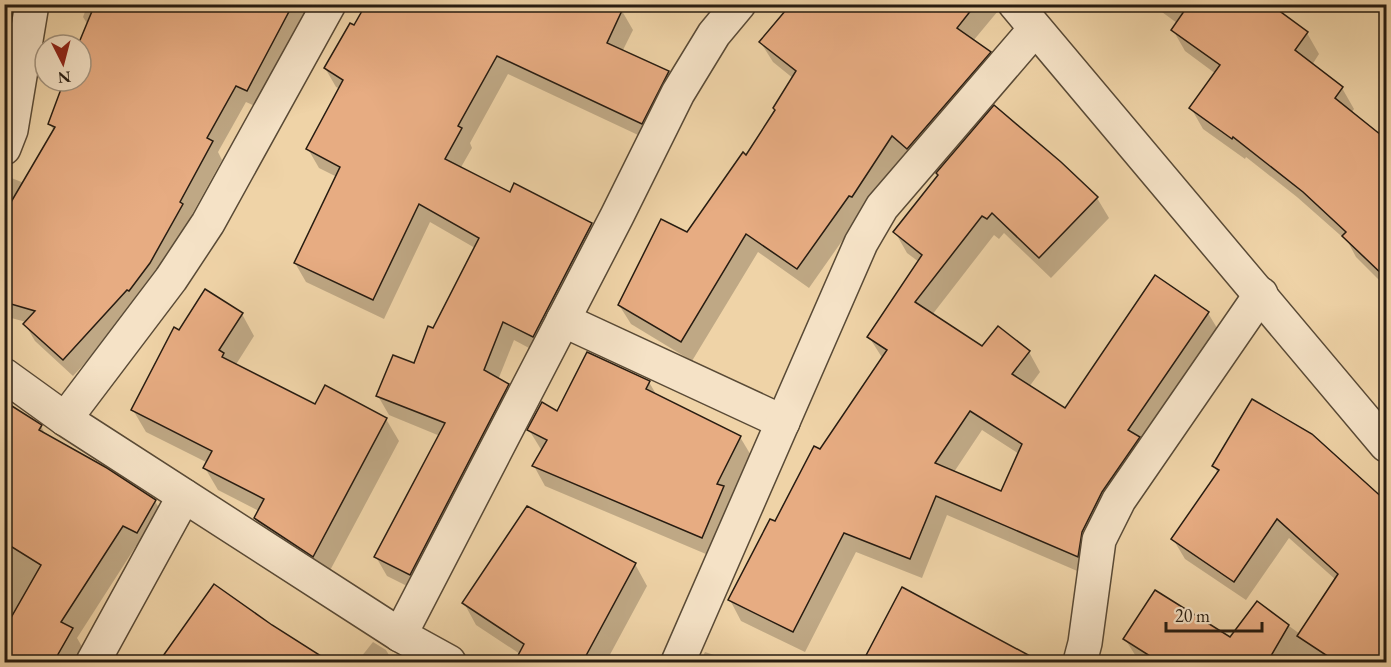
<svg xmlns="http://www.w3.org/2000/svg" width="1391" height="667" viewBox="0 0 1391 667" font-family="'EB Garamond',serif">
<style>
.shadow{fill:#0003;fill-rule:evenodd}
.building{fill:#e7ac82;stroke:#271c11;stroke-width:1.5;fill-rule:evenodd}
.lines{fill:none;stroke-linecap:round;stroke-linejoin:round}
.minor-casing{stroke:#594a36;stroke-width:36}
.minor{stroke:#f5e2c6;stroke-width:33}
</style>
<rect width="100%" height="100%" fill="#efd3a7"/>
<filter id="stains"><feTurbulence type="fractalNoise" baseFrequency=".00333" numOctaves="4"/><feColorMatrix values="0 0 0 0 .2 0 0 0 0 .09 0 0 0 0 .02 0 0 0 .5 -.17"/></filter>
<radialGradient id="worn" r=".72"><stop offset=".6" stop-color="#630" stop-opacity="0"/><stop offset="1" stop-color="#630" stop-opacity=".3"/></radialGradient>
<g class="shadow">
<path d="M88 4H316L257 107 246 102 218 152 222 160 190 218 192 222 138 306 73 376 35 341 25 324 26 322 4 316V175L24 183 54 131 50 124 64 81H81V45H79L88 25 83 17Z"/>
<path d="M609 4 622 11 633 30 622 52 668 73 679 92 653 142 508 74 470 143 472 148 460 169 511 195 591 224 602 243 544 356 514 340 498 380 508 385 519 404 421 593 387 576 376 557 440 436 389 415 378 396 415 365 475 248 430 222 384 319 306 282 295 263 337 177 319 168 308 149 340 89 336 87 325 68 354 27Z"/>
<path d="M793 4H994L998 11 973 41 990 53 1001 72 919 167 904 154 863 216 861 214 809 288 758 252 692 361 631 324 619 305 687 234 746 157 776 111 794 79 773 62 761 43Z"/>
<path d="M1151 4H1267L1307 33 1319 54 1312 65 1342 88 1354 109 1351 113 1377 133 1386 123V287L1356 257 1348 242 1297 197 1246 157 1245 159 1203 129 1191 108 1216 74 1185 51 1173 30 1177 23Z"/>
<path d="M1060 163 1097 198 1109 218 1051 278 1004 233 999 239 994 235 932 315 983 348 1029 352 1040 372 1029 387 1066 410 1208 313 1220 333 1089 576 947 515 922 578 856 552 805 652 741 621 730 600 820 451 883 359 869 337 919 262 907 253 895 232ZM982 430 1019 454 1002 493 954 472Z"/>
<path d="M242 314 254 336 235 366 315 406 386 419 399 441 326 578 268 540 255 518 259 511 218 490 205 468 208 463 146 432 133 410 179 332Z"/>
<path d="M649 382 657 396 740 437 752 457 730 500 734 507 713 557 545 486 534 466 542 451 529 430 558 413Z"/>
<path d="M4 404 41 426 46 436 155 501 167 522 149 554 136 546 77 638 84 650 77 662H4Z"/>
<path d="M1214 466 1381 499 1386 493V662H1143L1137 658 1125 639H1230L1257 603 1300 634 1336 580 1289 538 1246 600 1185 559 1173 539 1218 474Z"/>
<path d="M635 564 647 586 606 662H516L520 654 476 625 464 603Z"/>
<path d="M373 642 386 650 393 662H357Z"/>
<path d="M705 652 735 662H700Z"/>
</g>
<g class="building">
<path d="M95 4H293L247 91 236 86 207 138 213 141 180 202 183 204 150 263 129 291 127 290 63 360 23 324 35 311 4 302V214L55 127 48 124 64 81H81V45H78Z"/>
<path d="M366 4H625L607 43 669 71 642 124 497 56 458 126 462 128 445 159 510 192 514 183 592 223 533 337 503 322 484 370 509 384 410 575 374 557 445 423 376 396 393 355 414 363 428 326 433 328 479 238 419 204 373 300 294 263 340 167 306 149 343 80 324 68 350 23 354 25Z"/>
<path d="M791 4H976L957 28 991 52 907 149 892 136 852 197 849 196 797 269 746 234 681 342 618 305 661 219 687 232 743 152 746 155 775 110 773 108 796 71 759 42Z"/>
<path d="M1189 4H1270L1308 32 1295 50 1343 87 1335 98 1386 139V278L1342 236 1346 232 1303 192 1233 137 1232 139 1189 108 1220 65 1171 30Z"/>
<path d="M994 105 1061 162 1098 197 1039 258 992 213 987 219 982 216 915 302 982 346 998 326 1030 351 1012 374 1065 408 1155 275 1209 312 1128 430 1140 437 1102 492 1082 532 1078 557 936 496 910 559 844 533 793 632 728 600 770 519 775 521 814 446 820 449 887 350 867 337 922 255 893 232 938 175 936 173ZM970 411 1022 444 1001 491 935 463Z"/>
<path d="M205 289 243 313 219 350 224 353 222 357 315 404 325 385 387 418 313 557 254 518 264 499 203 468 212 451 131 410 174 327 179 330Z"/>
<path d="M587 352 650 381 646 389 741 436 717 484 724 486 702 538 532 466 547 440 527 430 542 402 557 411Z"/>
<path d="M1252 399 1312 434 1386 501V663H1338L1297 636 1338 574 1277 519 1234 582 1171 539 1219 470 1212 466Z"/>
<path d="M4 401 42 425 39 430 107 468 156 500 137 533 123 526 61 622 73 628 53 663H4V630L41 565 4 542Z"/>
<path d="M527 506 636 563 582 663H514L524 644 462 603Z"/>
<path d="M214 584 272 625 332 663H158Z"/>
<path d="M902 587 1043 663H862Z"/>
<path d="M1155 590 1230 637 1257 601 1289 625 1268 661 1270 663H1161L1123 639Z"/>
</g>
<g class="lines">
<g class="minor-casing">
<g id="minor">
<path d="M1015 4 1386 445"/>
<path d="M4 148 11 130 32 4"/>
<path d="M563 320 783 422"/>
<path d="M4 375 65 419 400 635 449 662"/>
<path d="M65 419 171 279 208 223 329 4"/>
<path d="M400 635 617 216 678 93 714 34 739 4"/>
<path d="M93 662 184 496"/>
<path d="M678 662 861 243 882 207 1035 29"/>
<path d="M1080 662 1085 643 1099 540 1119 500 1261 294"/>
</g>
</g>
<use href="#minor" class="minor"/>
</g>
<rect width="1391" height="667" fill="none" stroke="#efd3a7" stroke-width="24"/>
<rect x="6" y="6" width="1379" height="655" fill="none" stroke="#271c11" stroke-width="3"/>
<rect x="12" y="12" width="1367" height="643" fill="none" stroke="#271c11" stroke-width="1.5"/>
<g transform="translate(63 63) rotate(174)"><circle r="28" fill="#f5e2c6" stroke="#a3937e" stroke-width="1.5"/>
<path d="M0-4.5L10 22L0 15L-10 22Z" fill="#8f2418"/>
<text y="-9" font-size="16" font-weight="bold" text-anchor="middle" fill="#271c11">N</text>
</g>
<path d="M1166 622v9h96v-9" fill="none" stroke="#271c11" stroke-width="3"/>
<text x="1175" y="622" font-size="18" fill="#271c11" stroke="#f5e2c6" stroke-width="4.5" paint-order="stroke">20 m</text>
<rect width="100%" height="100%" filter="url(#stains)"/>
<rect width="100%" height="100%" fill="url(#worn)"/>
</svg>
